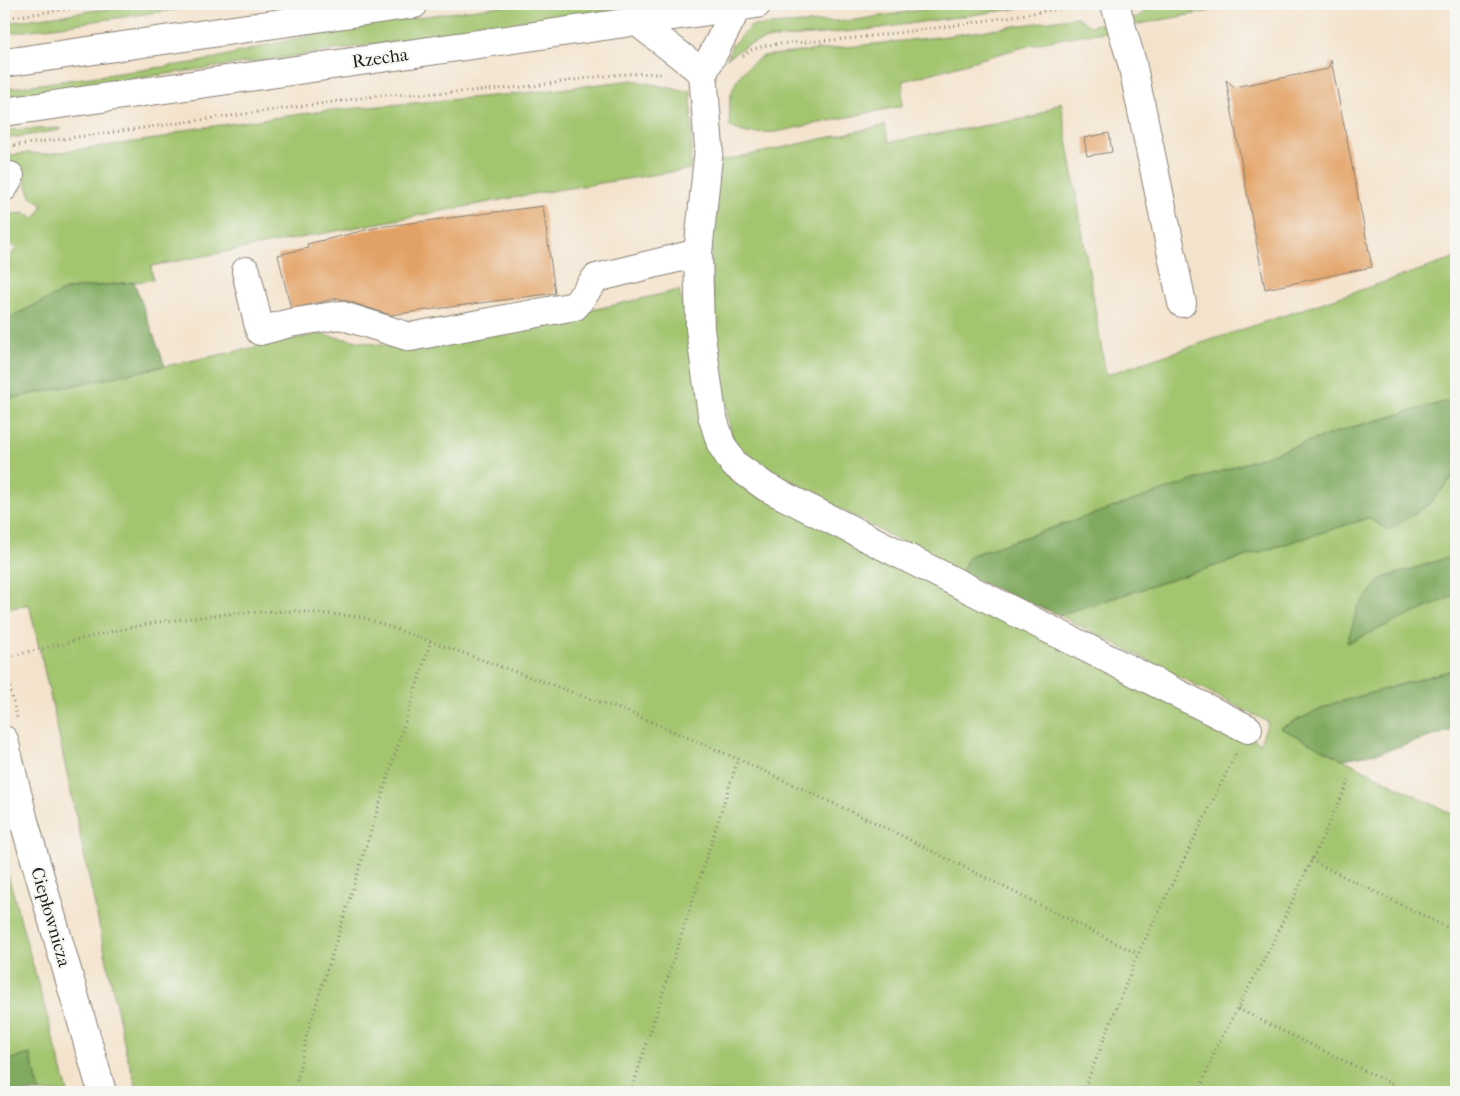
<svg xmlns="http://www.w3.org/2000/svg" width="1460" height="1096" viewBox="0 0 1460 1096" font-family="'IM FELL French Canon',serif">
<style>
.green{fill:#a2c56e;stroke:#5f7045}
.forest{fill:#81aa61;stroke:#4e633e}
.building{fill:#e3a265}
.lines{fill:none;stroke-linecap:round;stroke-linejoin:round}
.minor-casing{stroke:#888074;stroke-width:30}
.major-casing{stroke:#888074;stroke-width:30}
.path{stroke:#888074;stroke-width:3;stroke-dasharray:1 4;stroke-linecap:butt}
.minor{stroke:#fff;stroke-width:28}
.major{stroke:#fff;stroke-width:28}
.labels{text-anchor:middle;stroke-width:4.5;stroke-linejoin:round;paint-order:stroke}
.street-label{font-size:18px;fill:#1c1c1c;stroke:#f6f6f2}
</style>
<rect width="100%" height="100%" fill="#f6f6f2"/>
<filter id="ink" filterUnits="userSpaceOnUse"><feTurbulence type="fractalNoise" baseFrequency=".02" numOctaves="2"/><feDisplacementMap in="SourceGraphic" scale="10" xChannelSelector="R" yChannelSelector="G"/><feConvolveMatrix kernelMatrix="1 2 1 2 8 2 1 2 1" color-interpolation-filters="sRGB"/></filter>
<filter id="wash" filterUnits="userSpaceOnUse"><feTurbulence type="fractalNoise" baseFrequency=".0096" numOctaves="4" result="noise"/><feDisplacementMap in="SourceGraphic" scale="20" xChannelSelector="R" yChannelSelector="G"/><feGaussianBlur stdDeviation="1.12" result="paint"/><feColorMatrix in="noise" values="0 0 0 0 0 0 0 0 0 0 0 0 0 0 0 0 0 1.4 0 .05"/><feComposite in="paint" operator="in"/></filter>
<g filter="url(#wash)">
<rect width="100%" height="100%" fill="#f4e3cc"/>
<g class="green">
<path d="M142 4H262L194 7 4 34V23Z"/>
<path d="M514 4H662L4 97V89L198 62 346 27Z"/>
<path d="M960 4H1048L866 30 767 39 747 45 727 58 732 45 751 26 855 20Z"/>
<path d="M1147 4H1248L1134 25 1133 18 1142 15Z"/>
<path d="M1077 17 1090 26 1103 23 1107 32C1038 38 970 64 903 81L902 106 776 132 746 133 730 127C727 93 733 75 763 56L939 37Z"/>
<path d="M632 80 684 91 691 90 692 133 690 169 538 193 151 266 153 280 68 289 4 320V260L7 262 16 248 4 237V220L10 214 25 213 36 218 43 204 31 197 24 177 4 164V156L27 153 46 154 163 138 184 130 324 111 536 92Z"/>
<path d="M1061 102 1106 375 1456 258V399L1349 428 969 556 960 574 773 472 734 446C713 355 705 255 717 162L885 125 889 142 1034 117Z"/>
<path d="M61 128V130L4 139V130Z"/>
<path d="M679 290 717 458 763 495 1260 743 1268 722 1059 615 1368 518 1428 505 1456 474V555L1383 578 1347 642 1456 595V669L1332 704 1281 728 1456 816V1092H138L126 1052 53 708 29 604 4 610V400L318 334 415 351Z"/>
<path d="M4 860 68 1092H40L30 1054 4 1061Z"/>
</g>
<g class="forest">
<path d="M134 282 165 366 4 400V320L68 289Z"/>
<path d="M1456 399V474L1428 505 1389 530 1368 518 1059 615 960 574 969 556 1349 428Z"/>
<path d="M1456 555V595L1347 643 1358 606 1383 578Z"/>
<path d="M1456 669V729L1382 752 1343 759 1280 728 1332 704Z"/>
<path d="M30 1054 40 1092H4V1061Z"/>
</g>
<g id="blocks">
<g class="building">
<path d="M1331 60 1372 267 1265 289 1226 80 1234 87 1328 69Z"/>
<path d="M1109 133 1112 152 1087 156 1084 138Z"/>
<path d="M543 206 555 293 390 315 338 298 291 309 278 255 308 248 307 244 379 227Z"/>
</g>
</g>
</g>
<g filter="url(#ink)">
<use href="#blocks" fill-opacity="0" stroke="#888074" stroke-width="1"/>
<g class="lines">
<g class="minor-casing">
<g id="minor">
<path d="M1115 4 1132 63 1182 303"/>
<path d="M703 73 709 148 698 253 700 329 712 415 721 444 734 464 766 487 1248 729"/>
<path d="M4 187 10 176"/>
<path d="M246 271 260 331 290 323 340 315 410 337 575 306 596 278 698 253"/>
</g>
</g>
<g class="major-casing">
<g id="major">
<path d="M636 21 703 73 738 6"/>
<path d="M4 63 414 4"/>
<path d="M4 112 757 4"/>
<path d="M4 740 24 821 102 1092"/>
</g>
</g>
<g class="path">
<path d="M4 18 104 4"/>
<path d="M743 56 751 50 767 45 856 38 951 26 1089 4"/>
<path d="M4 147 383 95C433 94 482 91 532 86 575 81 617 71 661 74"/>
<path d="M4 658 114 631 158 622 236 613 295 611 362 617 628 712 738 759 880 825 1138 954"/>
<path d="M4 663 17 718"/>
<path d="M1311 860 1456 932"/>
<path d="M1238 1009 1408 1092"/>
<path d="M297 1081 307 1034 430 643"/>
<path d="M631 1092 738 759"/>
<path d="M1083 1092 1138 954 1237 751"/>
<path d="M1199 1092 1216 1048 1269 950 1349 781"/>
</g>
<use href="#minor" class="minor"/>
<use href="#major" class="major"/>
</g>
</g>
<g class="labels">
<g class="street-label">
<text transform="translate(380 58) rotate(-8)" y="6">Rzecha</text>
<text transform="translate(51 917) rotate(74)" y="6">Ciepłownicza</text>
</g>
</g>
<rect width="1460" height="1096" fill="none" stroke="#f6f6f2" stroke-width="20"/>
</svg>
